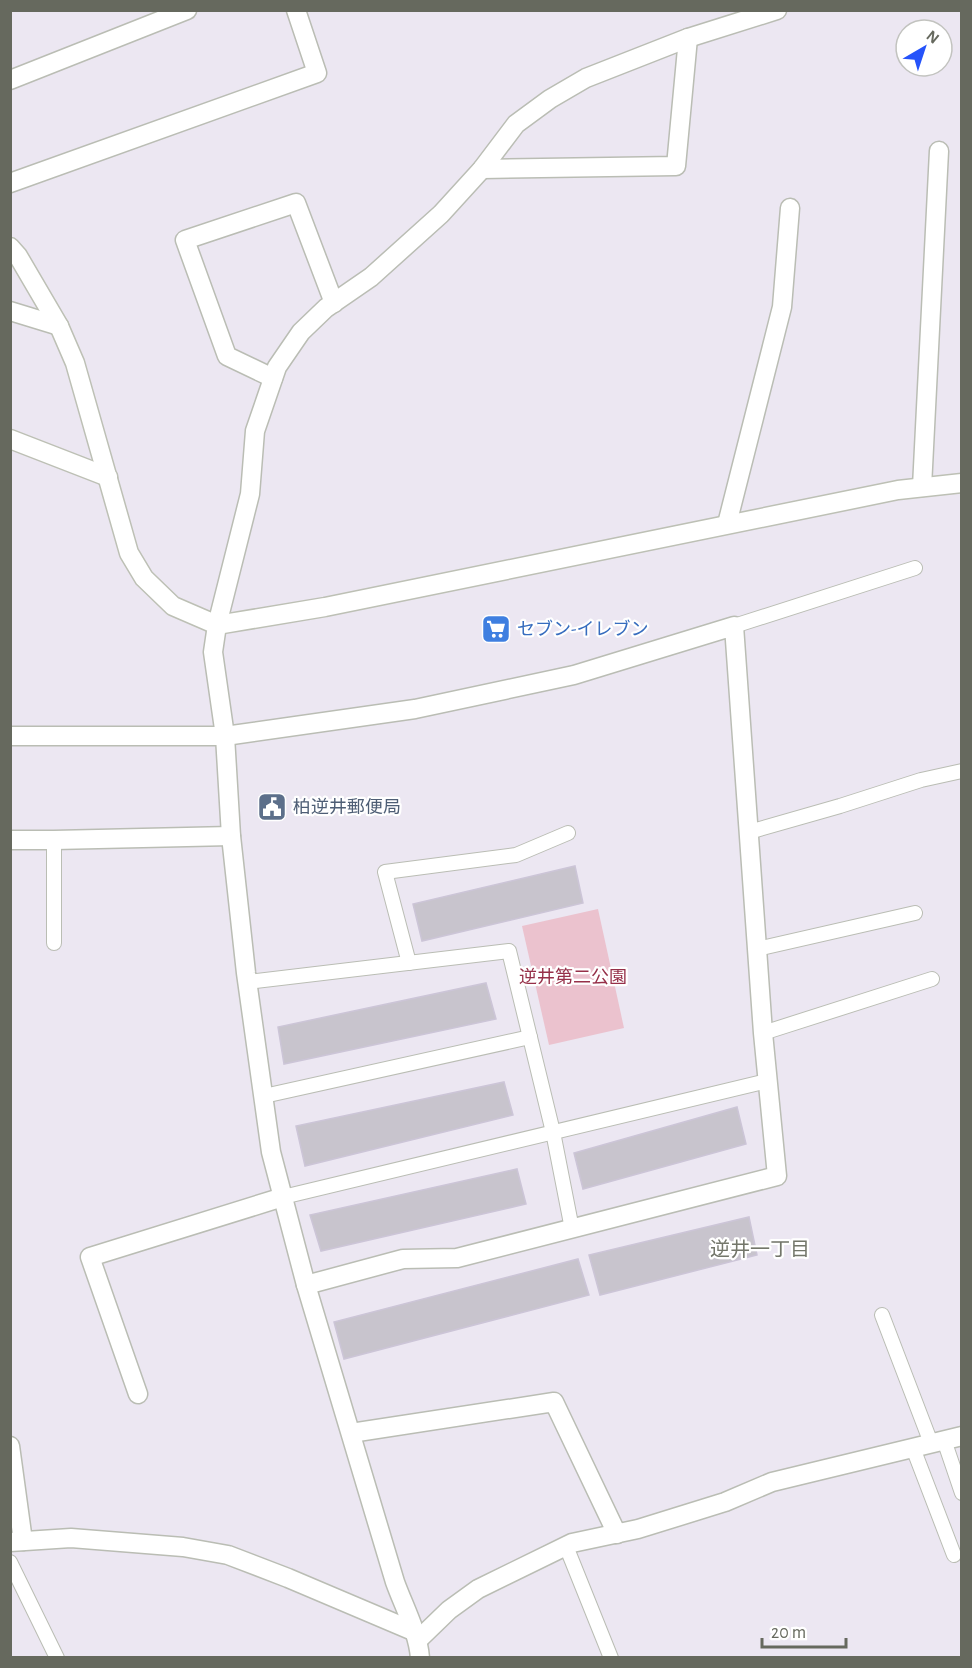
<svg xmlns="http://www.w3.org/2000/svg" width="972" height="1668" viewBox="0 0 972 1668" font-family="'Alegreya Sans','Noto Sans JP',sans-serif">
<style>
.green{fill:#ebc2ce}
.building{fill:#c8c4cd;stroke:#ccc5d7;stroke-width:1.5}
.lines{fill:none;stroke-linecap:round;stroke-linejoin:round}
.lane-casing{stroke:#babdb4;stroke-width:16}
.street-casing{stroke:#babdb4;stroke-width:21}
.secondary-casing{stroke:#bdc0b5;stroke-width:21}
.lane{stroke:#fff;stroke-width:14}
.street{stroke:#fff;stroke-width:18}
.secondary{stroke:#fff;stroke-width:18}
.labels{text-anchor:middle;stroke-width:4.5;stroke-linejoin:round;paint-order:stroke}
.shop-label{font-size:18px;fill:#366cbe;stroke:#fff;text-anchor:start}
.service-label{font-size:18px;fill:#4e5e75;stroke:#fff;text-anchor:start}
.park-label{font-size:18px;fill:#963049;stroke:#fff}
.neighbourhood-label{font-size:20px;fill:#73766a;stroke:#fff}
</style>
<rect width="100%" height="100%" fill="#ece7f2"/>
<path class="green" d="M598 909 624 1028 549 1045 522 926Z"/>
<g class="building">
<path d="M575 866 583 903 422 941 413 904Z"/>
<path d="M486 983 496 1019 284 1064 278 1027Z"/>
<path d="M504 1082 513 1115 305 1166 296 1126Z"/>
<path d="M737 1107 746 1144 583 1189 574 1153Z"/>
<path d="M517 1169 526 1204 321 1251 310 1215Z"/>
<path d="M749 1217 757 1255 600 1295 589 1255Z"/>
<path d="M578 1259 589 1295 344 1359 334 1322Z"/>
</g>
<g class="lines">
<g class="lane-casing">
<g id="lane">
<path d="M734 626 915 568"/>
<path d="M749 832 840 806 921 780 962 771"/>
<path d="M54 840V943"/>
<path d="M757 949 915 913"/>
<path d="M409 963 385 872 516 855 568 833"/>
<path d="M248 982 509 951 553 1132 572 1229"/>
<path d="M763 1033 932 979"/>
<path d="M264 1096 530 1037"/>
<path d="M283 1197 767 1081"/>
<path d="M882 1315 931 1443"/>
<path d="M944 1440 962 1493"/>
<path d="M913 1448 954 1555"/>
<path d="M566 1546 611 1658"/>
<path d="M10 1562 57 1658"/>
</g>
</g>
<g class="street-casing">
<g id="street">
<path d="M10 80 187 10"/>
<path d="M482 169 676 166 688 38"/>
<path d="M10 183 317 73 296 10"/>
<path d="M10 311 59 326"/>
<path d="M273 378 227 356 185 240 296 203 334 303"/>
<path d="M922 487 939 151"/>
<path d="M727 524 782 307 790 208"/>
<path d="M10 736H225L415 709 574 675 734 626 763 1033 777 1176 457 1258 403 1259 306 1285"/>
<path d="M10 840H54L231 836"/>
<path d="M138 1394 90 1257 283 1197"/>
<path d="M351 1433 554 1402 617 1534"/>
<path d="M10 1446 23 1541"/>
<path d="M10 1542 71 1538 183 1547 228 1555 288 1578 413 1631"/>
<path d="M418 1640 449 1610 478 1589 572 1543 638 1529 725 1502 772 1482 962 1436"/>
<path d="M420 1658C418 1632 404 1607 395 1582L306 1285 271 1152 246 973 231 836 225 736 213 652 217 625 250 494 255 431 277 367 301 332 326 308 371 277 441 214 482 169 516 124 550 99 586 78 688 38 777 10"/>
</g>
</g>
<g class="secondary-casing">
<g id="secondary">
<path d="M10 247 18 256 59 326 75 363 129 553 144 578 173 606 217 625 325 607 898 490 962 483"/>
<path d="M10 439 108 477"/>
</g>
</g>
<use href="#lane" class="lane"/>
<use href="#street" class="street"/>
<use href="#secondary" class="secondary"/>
</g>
<defs>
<g id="supermarket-square" transform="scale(1.5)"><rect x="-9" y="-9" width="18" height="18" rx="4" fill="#3f7fe0" stroke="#fff"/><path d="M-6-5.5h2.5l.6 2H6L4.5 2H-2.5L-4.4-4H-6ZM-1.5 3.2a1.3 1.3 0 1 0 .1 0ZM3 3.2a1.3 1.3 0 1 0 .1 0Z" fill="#fff"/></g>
<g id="civic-square" transform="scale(1.5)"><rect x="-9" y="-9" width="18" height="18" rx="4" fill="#5c6f8a" stroke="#fff"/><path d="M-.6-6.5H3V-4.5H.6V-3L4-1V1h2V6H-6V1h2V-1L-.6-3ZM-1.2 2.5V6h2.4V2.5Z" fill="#fff"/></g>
</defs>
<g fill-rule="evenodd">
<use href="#supermarket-square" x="496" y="629"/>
<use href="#civic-square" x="272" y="807"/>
</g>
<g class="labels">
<g class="shop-label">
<text x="517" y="635">セブン-イレブン</text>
</g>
<g class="service-label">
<text x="293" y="813">柏逆井郵便局</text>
</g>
<g class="park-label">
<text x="573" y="983">逆井第二公園</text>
</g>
<g class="neighbourhood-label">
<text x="760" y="1256">逆井一丁目</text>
</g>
</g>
<rect width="972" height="1668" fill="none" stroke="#66695e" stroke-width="24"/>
<g transform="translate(924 48) rotate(39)"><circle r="28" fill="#ffffff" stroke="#c2c3bf" stroke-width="1.5"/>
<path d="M0-4.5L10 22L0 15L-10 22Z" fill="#2553fa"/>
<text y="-9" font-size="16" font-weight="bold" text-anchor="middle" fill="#66695e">N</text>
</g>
<path d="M762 1638v9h84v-9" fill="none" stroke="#66695e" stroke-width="3"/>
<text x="771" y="1638" font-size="18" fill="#66695e" stroke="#ffffff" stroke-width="4.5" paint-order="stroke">20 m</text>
</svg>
